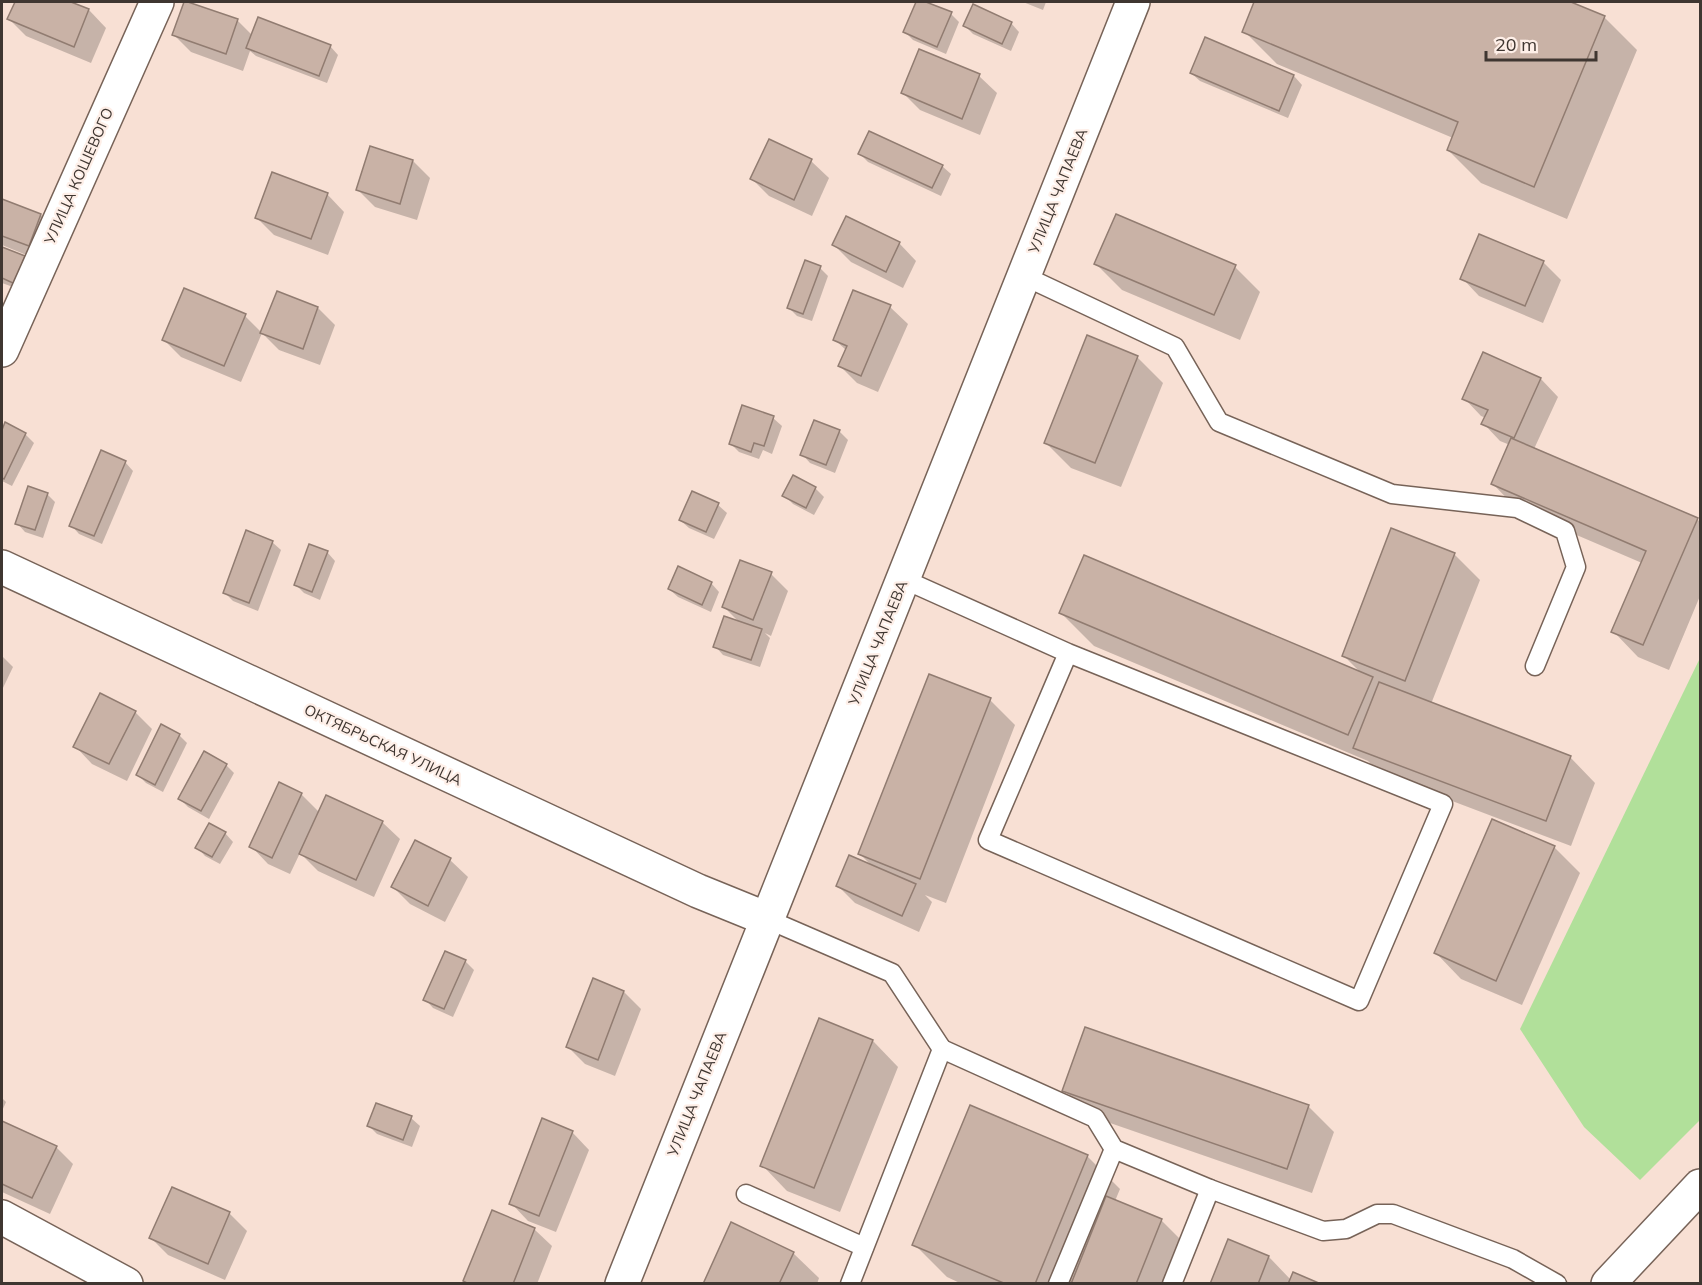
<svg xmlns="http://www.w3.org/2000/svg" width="1702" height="1285" viewBox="0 0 1702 1285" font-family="Mulish,sans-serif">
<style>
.green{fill:#b1e09a}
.shadow{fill:#0003}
.building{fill:#c9b2a6;stroke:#917c71;stroke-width:1.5}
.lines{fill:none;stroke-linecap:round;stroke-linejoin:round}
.service-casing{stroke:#776358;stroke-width:21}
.minor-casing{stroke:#776358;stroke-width:36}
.tertiary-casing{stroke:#776358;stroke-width:36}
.service{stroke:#fff;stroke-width:18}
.minor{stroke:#fff;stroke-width:33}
.tertiary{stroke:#fff;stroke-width:33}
.labels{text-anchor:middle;stroke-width:4.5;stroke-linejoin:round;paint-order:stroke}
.street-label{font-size:15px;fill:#3f3631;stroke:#feefe8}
</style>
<rect width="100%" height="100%" fill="#f8e0d4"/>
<path class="green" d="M1700 658V1120L1640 1180 1584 1127 1520 1029Z"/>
<g class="shadow">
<path d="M16 2H67L89 10 106 28 91 63 26 36 9 19Z"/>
<path d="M185 2 238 21 252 35 330 46 338 55 327 83 256 56 250 51 243 71 191 52 174 35Z"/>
<path d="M918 2H922L951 14 959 22 946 54 913 40 905 32Z"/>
<path d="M1023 2H1046L1043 10Z"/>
<path d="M1256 2H1567L1604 17 1637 50 1567 219 1481 183 1448 150 1453 138 1277 64 1244 31Z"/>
<path d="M1011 23 1019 32 1011 51 973 34 965 26Z"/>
<path d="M1206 39 1294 76 1302 85 1288 118 1200 81 1191 73Z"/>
<path d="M979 76 997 93 980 135 920 110 903 93Z"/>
<path d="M769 141 811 161 829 178 812 216 769 196 752 179Z"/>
<path d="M860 154 942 166 951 174 941 196 868 162Z"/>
<path d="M413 161 430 178 417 220 375 207 358 190Z"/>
<path d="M327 194 344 212 328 255 274 235 257 218Z"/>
<path d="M2 200 41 215 58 232 46 263 2 245Z"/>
<path d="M1480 236 1543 262 1561 280 1543 323 1479 296 1462 278Z"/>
<path d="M899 243 916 261 903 288 851 262 834 245Z"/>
<path d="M2 249 24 258 33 266 24 291 2 283Z"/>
<path d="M1096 264 1235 267 1260 292 1240 340 1122 290Z"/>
<path d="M820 268 828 276 812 321 797 316 789 308Z"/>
<path d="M854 292 890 307 908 324 878 392 857 383 840 366 847 351 834 339Z"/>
<path d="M318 308 335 325 320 365 279 350 262 333 241 382 181 357 164 340 245 316 262 333Z"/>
<path d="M1484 354 1541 379 1558 397 1534 449 1697 519 1700 522V596L1669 670 1638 657 1613 631 1642 563 1518 510 1493 484 1510 445 1500 441 1483 423 1486 418 1481 416 1464 398Z"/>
<path d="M1137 357 1163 383 1121 487 1071 468 1045 442Z"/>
<path d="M773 418 782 426 772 454 763 450 759 459 739 452 731 444Z"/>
<path d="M6 424 25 434 34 443 12 486 2 481V433Z"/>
<path d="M839 431 848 440 835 473 810 463 802 454Z"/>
<path d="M125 462 133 471 102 544 79 534 71 525Z"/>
<path d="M794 477 816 489 824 497 814 515 793 504 784 495Z"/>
<path d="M47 494 55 502 43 538 25 532 17 523Z"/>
<path d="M718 505 727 513 714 539 689 528 680 520Z"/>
<path d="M272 542 281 550 258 611 233 601 225 593Z"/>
<path d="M327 552 335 561 320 600 304 593 296 585Z"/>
<path d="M1454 554 1480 580 1431 704 1570 757 1595 783 1571 846 1381 774 1368 761 1094 646 1061 613 1361 673 1344 656Z"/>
<path d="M771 574 788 591 771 636 765 633 770 638 760 667 723 655 715 646 740 623 724 607Z"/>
<path d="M711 583 719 592 711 612 678 597 669 589Z"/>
<path d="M2 656 13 667 2 690Z"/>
<path d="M990 700 1015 725 946 903 925 895 932 902 919 932 855 903 838 886 872 866 860 854Z"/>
<path d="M135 712 152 729 127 781 92 764 75 746Z"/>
<path d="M179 735 187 743 163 792 146 783 138 775Z"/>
<path d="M226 765 234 773 209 819 188 807 179 798Z"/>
<path d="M279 784 301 794 319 812 382 822 400 839 374 897 318 871 300 853 290 874 268 864 251 846Z"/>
<path d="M225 833 233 842 220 864 205 856 197 847Z"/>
<path d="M415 842 450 860 468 877 445 922 410 904 393 887Z"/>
<path d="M1554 847 1580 873 1522 1005 1461 979 1436 953Z"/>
<path d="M465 961 474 970 453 1017 433 1008 425 999Z"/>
<path d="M593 980 624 992 641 1009 615 1076 585 1064 568 1047Z"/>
<path d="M820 1020 873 1041 898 1067 840 1212 787 1191 762 1165Z"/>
<path d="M1064 1090 1308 1106 1334 1132 1312 1193 1090 1116Z"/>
<path d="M2 1098 6 1102 2 1111Z"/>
<path d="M411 1118 420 1126 412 1147 377 1134 369 1126Z"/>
<path d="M3 1123 56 1147 73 1164 50 1214 2 1192Z"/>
<path d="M572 1132 589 1150 556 1232 528 1221 511 1203Z"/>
<path d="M1087 1156 1120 1189 1115 1201 1161 1220 1187 1246 1172 1284H962L947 1277 914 1244Z"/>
<path d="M172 1189 230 1214 247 1231 225 1280 168 1255 151 1238Z"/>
<path d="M534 1229 552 1246 537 1284H467L464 1280Z"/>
<path d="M793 1253 819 1278 817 1284H705Z"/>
<path d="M1269 1257 1291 1280 1317 1284H1211Z"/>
</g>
<g class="building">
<path d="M15 2H71L89 9 74 47 7 19Z"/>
<path d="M184 2H188L238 19 226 54 172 35Z"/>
<path d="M916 2H926L952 12 937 47 903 32Z"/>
<path d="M1254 2H1571L1605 16 1534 187 1447 150 1458 122 1242 32Z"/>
<path d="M973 4 1012 22 1002 44 963 26Z"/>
<path d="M258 17 331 45 319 76 246 48Z"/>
<path d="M1205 37 1294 75 1279 111 1190 73Z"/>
<path d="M919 49 980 74 962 119 901 93Z"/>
<path d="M869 131 943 165 932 188 858 154Z"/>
<path d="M769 139 812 159 794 200 750 179Z"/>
<path d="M370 146 413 160 400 204 356 190Z"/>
<path d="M272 172 328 193 311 239 255 218Z"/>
<path d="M2 199 41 214 29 246 2 236Z"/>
<path d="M1116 214 1236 265 1214 315 1094 264Z"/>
<path d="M846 216 900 242 886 272 832 245Z"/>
<path d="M1479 234 1544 261 1525 306 1460 279Z"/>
<path d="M2 247 25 256 15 284 2 278Z"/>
<path d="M805 260 821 266 803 314 787 308Z"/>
<path d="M184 288 246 314 224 366 162 340Z"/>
<path d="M853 290 891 305 861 376 838 366 847 346 833 340Z"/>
<path d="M277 291 318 307 303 349 260 333Z"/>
<path d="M1087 335 1138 356 1095 463 1044 443Z"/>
<path d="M1483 352 1541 378 1514 438 1481 424 1488 410 1462 399Z"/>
<path d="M742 405 774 416 764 446 754 443 751 452 729 444Z"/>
<path d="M814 420 840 430 826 465 800 455Z"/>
<path d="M5 422 26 433 4 479 2 478V430Z"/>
<path d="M1511 438 1698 518 1643 645 1611 632 1646 551 1491 484Z"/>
<path d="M101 450 126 461 94 536 69 526Z"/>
<path d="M793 475 816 487 806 508 782 496Z"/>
<path d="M28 486 48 493 35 530 15 524Z"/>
<path d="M692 491 719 503 706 532 679 520Z"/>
<path d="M1391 528 1455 553 1405 681 1342 656Z"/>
<path d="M246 530 273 541 249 603 223 593Z"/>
<path d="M309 544 328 551 312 592 294 585Z"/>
<path d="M1084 555 1373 677 1348 735 1059 613Z"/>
<path d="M740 560 772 572 753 620 722 607Z"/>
<path d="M678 566 712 582 702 605 668 589Z"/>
<path d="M724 616 762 629 751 660 713 647Z"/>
<path d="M929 674 991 698 920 879 858 854Z"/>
<path d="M1379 682 1571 756 1546 821 1353 748Z"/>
<path d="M100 693 136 711 109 764 73 747Z"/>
<path d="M161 724 180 734 155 785 136 775Z"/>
<path d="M204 751 227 764 201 811 178 799Z"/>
<path d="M279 782 302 793 272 858 249 847Z"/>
<path d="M326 795 383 821 356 880 299 854Z"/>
<path d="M1492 819 1555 846 1496 981 1434 953Z"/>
<path d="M209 823 226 832 212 857 195 848Z"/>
<path d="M415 840 451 858 428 906 391 887Z"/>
<path d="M849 855 916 884 902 916 836 886Z"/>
<path d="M445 951 466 960 444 1009 423 1000Z"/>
<path d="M593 978 624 991 598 1060 566 1047Z"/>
<path d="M819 1018 873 1040 814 1188 760 1166Z"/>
<path d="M1085 1027 1309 1105 1287 1169 1062 1091Z"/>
<path d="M376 1103 412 1116 403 1140 367 1126Z"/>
<path d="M970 1105 1088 1155 1035 1284H1006L912 1245Z"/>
<path d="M542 1118 573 1131 539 1216 509 1204Z"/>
<path d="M2 1121 57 1146 32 1198 2 1184Z"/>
<path d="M172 1187 230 1212 208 1264 149 1238Z"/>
<path d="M1106 1196 1162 1219 1136 1284H1071Z"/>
<path d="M492 1210 535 1228 513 1284H469L463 1281Z"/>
<path d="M731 1222 794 1252 779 1284H703Z"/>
<path d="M1228 1239 1269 1256 1258 1284H1210Z"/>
<path d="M1293 1272 1321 1284H1288Z"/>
</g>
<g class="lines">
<g class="service-casing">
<g id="service">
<path d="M1024 276 1175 347 1219 422 1392 494 1517 508 1565 531 1576 567 1535 666"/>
<path d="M903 579 1068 653 1443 804 1359 1001 988 840 1068 653"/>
<path d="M767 919 892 973 942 1049 850 1284"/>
<path d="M942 1049 1095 1118 1114 1149 1210 1189 1323 1231 1346 1229 1377 1214H1393L1513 1259 1557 1284"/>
<path d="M746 1194 864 1247"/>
<path d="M1058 1284 1114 1149"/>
<path d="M1172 1284 1210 1189"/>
</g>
</g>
<g class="minor-casing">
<g id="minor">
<path d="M2 350 157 2"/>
<path d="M2 567 698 891 767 919"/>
<path d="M2 1217 126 1284"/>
<path d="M622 1284 1133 2"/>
</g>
</g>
<g class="tertiary-casing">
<path id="tertiary" d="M1608 1284 1700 1186"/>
</g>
<use href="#service" class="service"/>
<use href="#minor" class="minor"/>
<use href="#tertiary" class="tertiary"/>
</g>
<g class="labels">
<g class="street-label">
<text transform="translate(79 176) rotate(-66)" y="5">УЛИЦА КОШЕВОГО</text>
<text transform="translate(1058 191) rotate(-68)" y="5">УЛИЦА ЧАПАЕВА</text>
<text transform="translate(878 643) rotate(-68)" y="5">УЛИЦА ЧАПАЕВА</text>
<text transform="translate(383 745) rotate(25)" y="5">ОКТЯБРЬСКАЯ УЛИЦА</text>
<text transform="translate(697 1094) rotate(-68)" y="5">УЛИЦА ЧАПАЕВА</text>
</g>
</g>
<rect width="1702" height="1285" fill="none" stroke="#3f3631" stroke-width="6"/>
<path d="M1486 51v9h110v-9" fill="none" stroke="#3f3631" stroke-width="3"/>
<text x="1495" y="51" font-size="18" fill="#3f3631" stroke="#feefe8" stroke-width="4.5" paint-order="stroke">20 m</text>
</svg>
